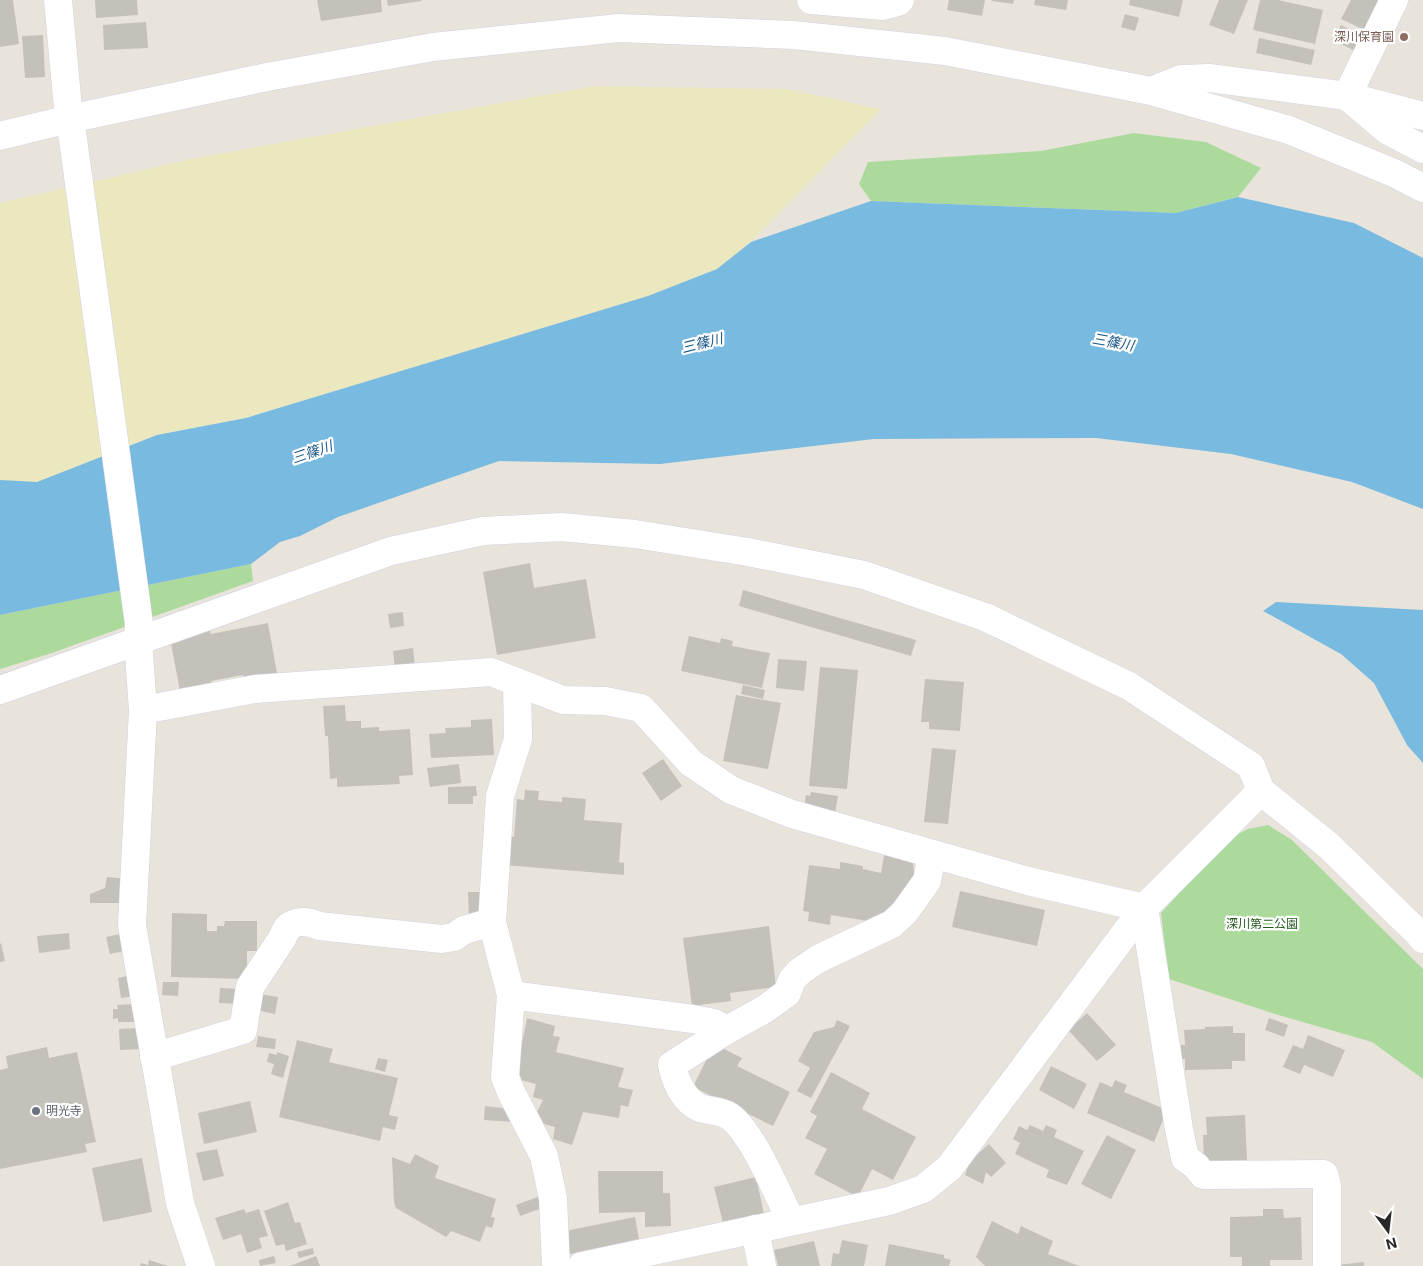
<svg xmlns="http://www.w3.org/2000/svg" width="1423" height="1266" viewBox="0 0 1423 1266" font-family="Inter,'Noto Sans JP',sans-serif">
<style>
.green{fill:#abda9c}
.sand{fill:#ebe8c0}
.water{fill:#78bae0}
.building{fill:#c4c1ba}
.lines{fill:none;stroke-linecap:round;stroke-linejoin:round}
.street-casing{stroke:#d0d2df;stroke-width:29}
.street{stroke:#fff;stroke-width:28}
.education-dot{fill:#8d6e63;stroke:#fff;stroke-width:2}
.worship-dot{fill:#6b7280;stroke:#fff;stroke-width:2}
.labels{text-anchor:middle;stroke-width:4.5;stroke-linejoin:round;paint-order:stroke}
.education-label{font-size:12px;fill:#785e54;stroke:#fff;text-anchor:end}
.park-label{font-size:12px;fill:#275c21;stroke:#fff}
.worship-label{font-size:12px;fill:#5b616d;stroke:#fff;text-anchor:start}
.water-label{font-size:14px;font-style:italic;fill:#1b5888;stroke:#fff}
</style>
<rect width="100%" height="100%" fill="#e9e4db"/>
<g class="green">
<path d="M1134 133 1206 142 1261 168 1238 197 1176 213 871 201 859 184 868 162 1041 151Z"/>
<path d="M251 564 253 581 49 654 0 669V615Z"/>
<path d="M1268 825 1292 840 1423 969V1079L1372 1042 1275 1014 1169 979 1161 913 1199 872 1223 842 1248 829Z"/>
</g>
<path class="sand" d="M594 86 786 89 881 109 751 242 717 269 648 296 246 418 157 435 37 482 0 480V203L191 159Z"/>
<g class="water">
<path d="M1238 197 1354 223 1423 258V509L1352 482 1231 454 1096 438 874 439 660 464 499 461 338 517 300 536 280 542 251 564 0 615V480L37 482 157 435 246 418 648 296 717 269 751 242 871 201 1176 213Z"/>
<path d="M1276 602 1423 610V763L1407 745 1374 683 1341 654 1263 611Z"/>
</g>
<g class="building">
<path d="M0 0H13L19 44 0 47Z"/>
<path d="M95 0H137L138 15 96 18Z"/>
<path d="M317 0H381L382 12 321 21Z"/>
<path d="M387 0H421V1L388 6Z"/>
<path d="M949 0H985L982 16 947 10Z"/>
<path d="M992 0H1014L1013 4 992 1Z"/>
<path d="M1035 0H1068L1066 10 1034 5Z"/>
<path d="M1130 0H1183L1179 17 1129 5Z"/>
<path d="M1219 0H1248L1234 34 1209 25Z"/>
<path d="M1260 0H1278L1323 10 1315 44 1253 30Z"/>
<path d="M1351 0H1385L1369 32 1341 19Z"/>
<path d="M1125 14 1139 18 1135 31 1121 27Z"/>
<path d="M146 22 148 48 104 50 103 25Z"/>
<path d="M1341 25 1365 37 1357 52 1333 40Z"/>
<path d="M43 35 45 77 25 78 22 36Z"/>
<path d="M1259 38 1315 50 1311 65 1256 53Z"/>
<path d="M530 563 534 588 586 579 596 638 497 655 483 572Z"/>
<path d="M743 590 916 640 911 656 739 606Z"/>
<path d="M403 612 404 626 390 628 388 614Z"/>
<path d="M268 623 277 673 244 679 243 675 211 681 212 685 180 691 170 638 210 630 211 634Z"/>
<path d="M689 636 720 643 721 638 733 641 732 646 770 653 762 688 681 671Z"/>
<path d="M413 648 415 667 395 669 393 651Z"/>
<path d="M778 659 807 661 804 691 776 688Z"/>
<path d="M820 667 858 670 847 789 809 786Z"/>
<path d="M925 679 964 682 960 731 929 729V722H921Z"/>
<path d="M743 685 765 690 763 699 741 694Z"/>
<path d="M736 695 781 703 768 769 723 761Z"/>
<path d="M345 705 346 721H361V728L379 727V731L410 729 413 775 399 776 400 784 337 787V778L330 779 328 736H325L323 706Z"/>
<path d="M492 719 494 755 431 758 429 734 446 733 445 728 471 727V720Z"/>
<path d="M932 748 956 750 948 824 924 822Z"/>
<path d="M663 759 682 786 661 801 642 773Z"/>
<path d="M459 764 461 783 430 787 427 768Z"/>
<path d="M476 786 477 796H473V804H448V787Z"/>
<path d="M525 790 539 791 538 800 562 802V797L586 799 584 820 622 823 619 862 624 863V875L506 865 509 836 514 837 517 799 524 800Z"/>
<path d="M811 792 838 796 834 820 804 807 806 795 810 796Z"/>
<path d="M884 855 913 862 915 884 907 897 874 922 831 915 830 925 808 921 809 912 803 911 809 865 840 869V862L863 866V869L881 873Z"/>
<path d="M107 877 129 879 128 903H90V894L105 888Z"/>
<path d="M960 891 1045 910 1037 946 952 927Z"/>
<path d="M468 892H480V919H469Z"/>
<path d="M172 913 207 914V931H217V926H224L225 921H257V951H247V979L171 977Z"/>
<path d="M769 926 776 987 730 993 731 1001 692 1006 683 938Z"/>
<path d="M69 933 70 949 39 953 37 936Z"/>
<path d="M124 933 128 950 110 954 106 937Z"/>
<path d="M1 943 5 961 0 962V944Z"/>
<path d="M132 975 136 996 121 998 118 978Z"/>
<path d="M163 982H179L178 996 162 995Z"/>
<path d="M220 988 243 989 242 1004 219 1003Z"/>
<path d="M259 994 278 997 275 1014 256 1010Z"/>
<path d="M134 1004 135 1022H118V1018L113 1019V1009H118L117 1005Z"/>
<path d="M1087 1013 1116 1045 1097 1061 1068 1030Z"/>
<path d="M527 1018 555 1026 553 1036 560 1037 556 1052 624 1068 618 1087 633 1090 628 1107 621 1105 619 1118 583 1112 572 1145 553 1139 555 1127 544 1124 537 1112 543 1100 533 1097 536 1084 517 1079 519 1058Z"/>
<path d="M1269 1018 1288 1025 1284 1037 1265 1030Z"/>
<path d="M837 1020 850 1026 811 1098 797 1091 810 1068 798 1061 814 1032 834 1027Z"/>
<path d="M1233 1026V1033H1245V1061H1232V1069L1185 1070V1059H1181V1045H1185L1184 1030 1205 1029V1027Z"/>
<path d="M140 1028 141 1049 120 1050 119 1029Z"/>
<path d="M1308 1035 1345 1050 1333 1077 1304 1065 1300 1074 1283 1067 1293 1045 1303 1049Z"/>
<path d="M258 1036 276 1039 275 1049 256 1047Z"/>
<path d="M297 1040 333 1049 329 1062 398 1078 389 1115 398 1117 395 1130 383 1127 380 1141 279 1117Z"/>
<path d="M714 1044 742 1058 737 1066 790 1092 773 1126 693 1087Z"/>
<path d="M47 1047 49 1058 77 1052 96 1142 85 1144 87 1152 0 1169V1070L8 1068 6 1056Z"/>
<path d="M277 1052 289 1056 283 1078 271 1074 274 1064 267 1062 269 1053 277 1055Z"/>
<path d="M378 1058 388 1060 385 1072 375 1069Z"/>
<path d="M1051 1066 1087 1084 1074 1109 1039 1090Z"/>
<path d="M831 1072 870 1093 862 1109 916 1137 893 1180 872 1169 858 1197 814 1174 827 1149 805 1138 817 1116 810 1112Z"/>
<path d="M1115 1080 1127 1085 1124 1092 1167 1110 1154 1142 1087 1113 1100 1082 1112 1087Z"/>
<path d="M250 1101 257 1132 204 1144 198 1113Z"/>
<path d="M485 1106 513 1109 512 1122 484 1120Z"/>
<path d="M1245 1115 1247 1160 1204 1162 1203 1135H1207L1206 1117Z"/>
<path d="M1030 1125 1043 1131 1046 1125 1057 1130 1054 1137 1084 1151 1067 1185 1046 1177 1049 1170 1015 1154 1020 1143 1013 1139 1019 1126 1027 1130Z"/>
<path d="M1107 1135 1136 1150 1111 1199 1081 1184Z"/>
<path d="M989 1144 1006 1163 991 1177 986 1172 983 1184 965 1175 970 1161Z"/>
<path d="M217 1149 224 1176 203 1181 196 1153Z"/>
<path d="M415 1154 439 1166 435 1178 496 1199 491 1217 495 1218 492 1228 486 1226 480 1242 451 1231 446 1237 396 1208 394 1202 392 1157 410 1164Z"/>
<path d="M142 1158 152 1212 103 1222 92 1168Z"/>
<path d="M598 1171H663V1193H670L671 1226 645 1227V1212L599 1213Z"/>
<path d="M756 1177 764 1214 723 1223 714 1187Z"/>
<path d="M538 1197 542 1208 520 1216 516 1205Z"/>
<path d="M288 1202 295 1223 300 1222 307 1244 286 1251 284 1244 276 1246 264 1211Z"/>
<path d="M244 1209 246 1213 259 1209 268 1236 259 1238 262 1248 247 1253 241 1234 223 1240 215 1218Z"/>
<path d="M1263 1209H1283L1284 1218 1301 1217 1302 1260H1270V1266H1242V1257H1230V1217L1263 1216Z"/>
<path d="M635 1217 639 1239 570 1254 565 1231Z"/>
<path d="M992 1221 1018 1234 1021 1226 1053 1241 1048 1254 1079 1266H985L976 1257Z"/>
<path d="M842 1240 868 1245 864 1266H831L833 1253 839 1254Z"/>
<path d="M814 1241 820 1266H778L774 1250Z"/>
<path d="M889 1244 944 1255V1258L951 1260 949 1266H885Z"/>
<path d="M313 1248 314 1254 299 1258 297 1252Z"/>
<path d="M274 1256 276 1263 260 1266 259 1260Z"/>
<path d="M316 1256 320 1266H290Z"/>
<path d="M149 1260 168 1266H140L141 1263 148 1265Z"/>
<path d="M1364 1262V1266H1337V1265Z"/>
</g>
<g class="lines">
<g class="street-casing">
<g id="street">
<path d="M58 0 69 119 73 139 139 624 138 641 143 710 132 925 180 1203 201 1266"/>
<path d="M811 0 883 6 898 2 900 0"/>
<path d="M1394 0 1347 96 1387 130 1423 149"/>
<path d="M1151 91 1181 79 1209 78 1347 96 1423 116"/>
<path d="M0 136 69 119 267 77 433 47 619 28 794 35 945 51 1151 91 1289 130 1394 173 1423 188"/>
<path d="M517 682 518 739 500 796 492 922 511 995 505 1077 511 1092 544 1156 553 1198 556 1266"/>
<path d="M0 690 391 551 483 531 562 527 635 534 748 552 864 575 985 617 1129 686 1251 766 1261 791 1329 846 1418 933 1423 939"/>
<path d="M143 710 255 689 491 672 563 700 605 701 641 708 691 763 731 790 792 814 1028 881 1144 908"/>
<path d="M1144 908 1179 1129 1185 1158 1196 1166 1203 1175 1324 1174 1327 1186V1266"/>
<path d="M511 995 693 1019 714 1023 727 1030"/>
<path d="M154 1057 243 1030 250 987 283 937C288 919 306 920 319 926L442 939 454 937 464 930 492 922"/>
<path d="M791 1221C778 1195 752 1131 729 1116 722 1111 709 1111 700 1108 684 1101 675 1081 672 1065L727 1030 765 1009 787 993 792 980 799 972 818 959 892 924 904 913 927 881 932 854"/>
<path d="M755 1229 762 1266"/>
<path d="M582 1266 889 1201 923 1189 949 1168 1144 908 1261 791"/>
</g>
</g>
<use href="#street" class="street"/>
</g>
<circle class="education-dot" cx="1404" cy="37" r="5"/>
<circle class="worship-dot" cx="36" cy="1111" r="5"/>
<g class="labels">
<g class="education-label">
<text x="1394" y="41">深川保育園</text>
</g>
<g class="park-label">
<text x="1262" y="928">深川第二公園</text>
</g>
<g class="worship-label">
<text x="46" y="1115">明光寺</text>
</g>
<g class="water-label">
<text transform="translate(1113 342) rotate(10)" y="5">三篠川</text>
<text transform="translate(702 343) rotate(-14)" y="5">三篠川</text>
<text transform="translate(312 452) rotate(-19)" y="5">三篠川</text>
</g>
</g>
<g transform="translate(1388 1231) rotate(165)" stroke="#ffffff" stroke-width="4" paint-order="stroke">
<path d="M0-4L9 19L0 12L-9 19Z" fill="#282828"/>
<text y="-8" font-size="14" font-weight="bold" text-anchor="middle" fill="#282828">N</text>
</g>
</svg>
